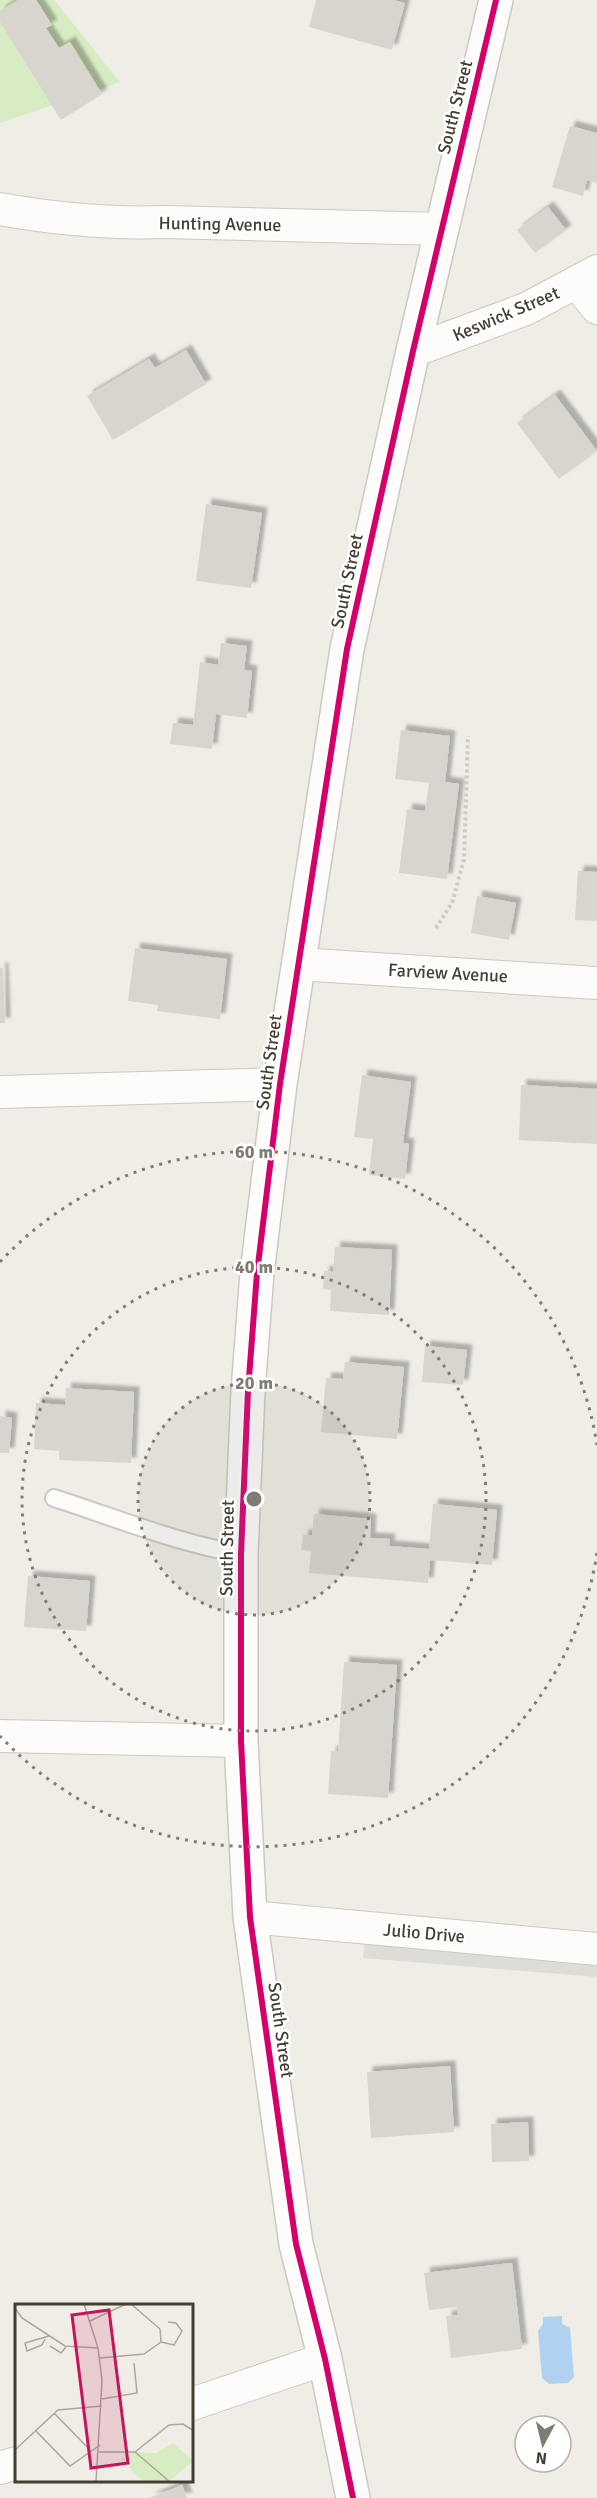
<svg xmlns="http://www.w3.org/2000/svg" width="597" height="2498" viewBox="0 0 597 2498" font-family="Signika,sans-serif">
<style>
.green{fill:#d7ecc2}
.parking{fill:#dedcd6}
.water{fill:#b1d1f1}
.building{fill:#d8d5ce;filter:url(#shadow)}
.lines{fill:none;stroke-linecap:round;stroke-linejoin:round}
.service-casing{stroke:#cbc9c1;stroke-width:20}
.minor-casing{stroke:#cbc9c1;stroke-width:34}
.tertiary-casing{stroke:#cbc9c1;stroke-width:36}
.path{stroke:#cdcbc5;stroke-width:4;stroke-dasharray:3 3;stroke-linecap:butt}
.service{stroke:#fdfcfb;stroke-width:16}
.minor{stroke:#fdfcfb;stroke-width:32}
.tertiary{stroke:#fdfcfb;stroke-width:33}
.cycleway-casing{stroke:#fff;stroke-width:10}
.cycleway{stroke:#d6006c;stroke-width:6}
.ring{fill:none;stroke:#807c71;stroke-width:3;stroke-dasharray:3 6}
.labels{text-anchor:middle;stroke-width:5;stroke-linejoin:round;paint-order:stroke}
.street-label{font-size:18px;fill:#443f32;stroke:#fff}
.inset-road{fill:none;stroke:#aba79d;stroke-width:1.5}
.view{fill:#c2185b;fill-opacity:0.15;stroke:#c2185b;stroke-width:3}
.inset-edge{fill:none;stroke:#443f32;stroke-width:3}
.centre{fill:#807c71;stroke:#fff;stroke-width:3}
.ring-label{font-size:18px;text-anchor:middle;font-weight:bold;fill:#807c71;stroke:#fff;stroke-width:5;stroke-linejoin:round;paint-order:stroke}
</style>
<defs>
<filter id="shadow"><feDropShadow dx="5.5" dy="-5.5" stdDeviation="1.5" flood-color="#0004"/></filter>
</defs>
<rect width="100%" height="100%" fill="#efede5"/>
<path class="green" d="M0 0H54L120 82 0 123Z"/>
<path class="parking" d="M365 1939 597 1963V1977L363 1958Z"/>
<path class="water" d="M562 2316V2324L570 2328 574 2377 568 2383 549 2384 542 2378 538 2331 543 2324V2317Z"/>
<g class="building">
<path d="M18 0H36L52 25 46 28 59 48 70 42 102 94 61 120 0 22V11Z"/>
<path d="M316 0H393L405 3 392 50 309 27Z"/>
<path d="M570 126 597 133V183L587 180 583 196 552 187Z"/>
<path d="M548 207 566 230 535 253 517 230Z"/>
<path d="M186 350 206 384 113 440 87 396 149 359 155 368Z"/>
<path d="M555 395 597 451 559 479 517 423Z"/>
<path d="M206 504 262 513 251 588 196 581Z"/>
<path d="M221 643 247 646 244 670 252 671 247 718 216 714 212 749 170 744 173 723 193 725 200 662 218 665Z"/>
<path d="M401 730 450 736 445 782 459 784 447 879 399 873 407 809 425 811 429 783 395 779Z"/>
<path d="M578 871 597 872V921L575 920Z"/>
<path d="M477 896 516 903 509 940 471 933Z"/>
<path d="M135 948 227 959 220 1019 157 1011 158 1005 128 1001Z"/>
<path d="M0 968H3L5 1023H0Z"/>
<path d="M362 1075 411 1082 403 1143 409 1144 405 1179 369 1175 373 1139 354 1137Z"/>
<path d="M521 1085 597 1089V1144L519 1140Z"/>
<path d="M335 1247 392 1250 389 1315 330 1311 331 1290 323 1289 324 1271 333 1272Z"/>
<path d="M425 1346 467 1350 463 1385 422 1382Z"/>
<path d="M345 1362 404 1367 397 1439 321 1432 326 1378 343 1379Z"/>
<path d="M66 1388 134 1392 131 1463 59 1460V1451L34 1449 36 1403 65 1405Z"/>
<path d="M0 1416 12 1418 9 1453H0Z"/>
<path d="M433 1504 497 1510 492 1565 430 1560 428 1583 309 1573 311 1551 301 1550 303 1535H312L314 1514 371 1519 370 1538 390 1539 389 1546 429 1549Z"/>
<path d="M28 1576 90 1581 86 1631 24 1627Z"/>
<path d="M344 1662 397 1665 388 1798 328 1794 331 1751 338 1752Z"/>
<path d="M450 2066 454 2132 371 2138 367 2072Z"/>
<path d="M528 2122 529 2161 492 2162 491 2124Z"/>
<path d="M512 2263 522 2349 451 2358 446 2316 458 2315 457 2307 429 2310 424 2273Z"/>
<path d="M182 2485 187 2498H149Z"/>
</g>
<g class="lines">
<g class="service-casing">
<path id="service" d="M54 1498C116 1518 177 1543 241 1554"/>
</g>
<g class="minor-casing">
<g id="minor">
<path d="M0 209C55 219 109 224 165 222L441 229"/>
<path d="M577 283 597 308"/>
<path d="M413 351 526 309 597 271"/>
<path d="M298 964 597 983"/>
<path d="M0 1092 280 1084"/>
<path d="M0 1736 241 1741"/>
<path d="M250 1917 597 1949"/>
<path d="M192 2404 325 2359"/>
<path d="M0 2468 16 2463"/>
</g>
</g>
<g class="tertiary-casing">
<path id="tertiary" d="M353 2498 325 2359 296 2244 250 1917 241 1741V1554L248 1391 257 1273 280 1084 347 649 413 351 496 0"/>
</g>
<path class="path" d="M436 928 452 903 464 860 468 736"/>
<use href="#service" class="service"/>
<use href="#minor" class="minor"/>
<use href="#tertiary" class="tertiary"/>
<g class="cycleway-casing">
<path id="cycleway" d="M353 2498 325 2359 296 2244 250 1917 241 1741V1554L248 1391 257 1273 280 1084 347 649 413 351 496 0"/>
</g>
<use href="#cycleway" class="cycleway"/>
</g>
<circle cx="254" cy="1499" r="116" fill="#807c71" fill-opacity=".12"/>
<g class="ring">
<circle cx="254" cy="1499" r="116"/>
<circle cx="254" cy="1499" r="232"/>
<path d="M597 1553A347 347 0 0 1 0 1736M0 1262A347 347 0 0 1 597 1445"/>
</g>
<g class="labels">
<g class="street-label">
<text transform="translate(455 107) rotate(-76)" y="6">South Street</text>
<text transform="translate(220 224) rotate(1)" y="6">Hunting Avenue</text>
<text transform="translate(506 314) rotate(-23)" y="6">Keswick Street</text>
<text transform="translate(347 581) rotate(-78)" y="6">South Street</text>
<text transform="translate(448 973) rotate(3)" y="6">Farview Avenue</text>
<text transform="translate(269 1062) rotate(-82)" y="6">South Street</text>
<text transform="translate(227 1548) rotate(-89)" y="6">South Street</text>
<text transform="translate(424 1933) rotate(5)" y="6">Julio Drive</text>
<text transform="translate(281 2030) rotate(82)" y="6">South Street</text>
</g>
</g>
<g transform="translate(15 2304)">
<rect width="178" height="178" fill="#efede5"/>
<path d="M158 139 178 157 153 178H129L105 155 120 148 141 149Z" fill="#d7ecc2"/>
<path class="inset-road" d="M69 0 83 44 87 76 81 178M116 0 145 25 146 38M0 4 7 14 50 42 83 44M75 17 111 0M30 35 27 41 12 47 10 39 34 32M35 42 46 49 51 43M85 54 129 50 146 38 159 41 167 27 161 19 153 18M87 95 122 89 119 59M39 109 75 146M21 127 55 162 85 141M1 145 43 106 87 102M84 148H120L155 178M120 148 154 121 168 120 179 127"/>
<path class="view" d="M94 6 113 159 76 164 57 11Z"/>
<rect width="178" height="178" class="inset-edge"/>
</g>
<circle cx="254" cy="1499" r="9" class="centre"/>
<g class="ring-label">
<text x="254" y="1158">60 m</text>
<text x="254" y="1273">40 m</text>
<text x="254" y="1389">20 m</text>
</g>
<g transform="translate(543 2444) rotate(187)"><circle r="28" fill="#ffffff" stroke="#b4b2ad" stroke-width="1.5"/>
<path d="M0-4.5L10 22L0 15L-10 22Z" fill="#807c71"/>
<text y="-9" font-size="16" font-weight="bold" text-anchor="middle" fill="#443f32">N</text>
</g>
</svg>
